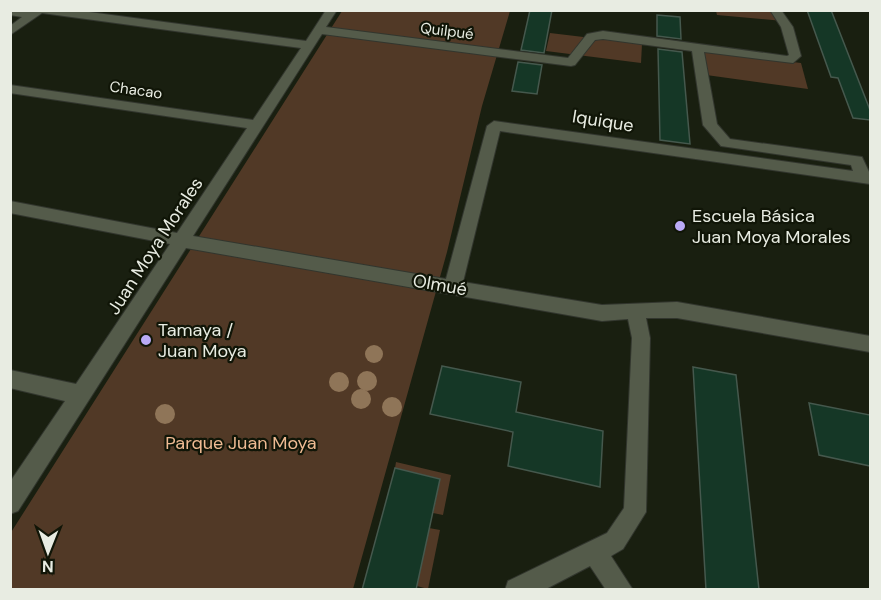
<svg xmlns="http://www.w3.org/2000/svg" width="881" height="600" viewBox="0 0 881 600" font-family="'DM Sans',sans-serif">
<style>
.green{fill:#513926}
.building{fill:#153726;stroke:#45584d;stroke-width:1.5}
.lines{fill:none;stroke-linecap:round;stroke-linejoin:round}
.minor-casing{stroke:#32362e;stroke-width:2}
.minor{fill:#545b4a;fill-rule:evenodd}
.tree{fill:#8f7558}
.poi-dot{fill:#baaaf6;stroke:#101507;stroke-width:2}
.labels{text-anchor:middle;stroke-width:4.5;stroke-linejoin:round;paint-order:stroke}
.far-street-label{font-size:15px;fill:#e8ece2;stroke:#101507}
.street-label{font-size:18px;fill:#e8ece2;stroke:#101507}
.poi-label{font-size:18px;fill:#e8ece2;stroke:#101507;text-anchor:start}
.park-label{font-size:18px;fill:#efbb93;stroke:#101507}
</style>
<rect width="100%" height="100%" fill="#191f10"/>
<g class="green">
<path d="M342 11H510L482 106 447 252 353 589H11L10 534Z"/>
<path d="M716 11H779L783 21 717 15Z"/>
<path d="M550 33 642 44 641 63 546 51Z"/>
<path d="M697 50 801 63 808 89 699 74Z"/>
<path d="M396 462 451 475 443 515 433 513 440 479 395 468Z"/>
<path d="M429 528 440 530 428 589 417 586Z"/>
</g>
<g class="building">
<path d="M530 10H552L544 53 521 50Z"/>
<path d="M807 10H831L870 110V120L853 118 838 78 831 77Z"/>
<path d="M657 15 680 17 681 39 657 36Z"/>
<path d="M658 49 682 52 690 144 660 140Z"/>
<path d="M518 62 542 65 537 94 512 91Z"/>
<path d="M442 366 521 382 516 412 603 431 600 487 508 466 513 432 430 414Z"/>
<path d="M693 367 736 375 759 590H706Z"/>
<path d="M809 403 870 415V466L819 455Z"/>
<path d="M395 468 440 479 416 590H362Z"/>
</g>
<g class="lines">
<g class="minor-casing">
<path id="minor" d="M10 10H74L306 41 326 10H337L326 27 568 58 587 34 603 31 787 56 789 55 781 27 770 10H781L793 27 801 56 793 63 704 52 717 124 730 139 862 157 870 174V184L500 131 463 282 602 305 677 302 870 336V352L677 318H646L650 338 646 512 623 549 611 556 633 590H606L590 566 544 590H505L508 581 607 533 624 508 632 338 628 319 602 321 186 248 18 511 10 514V482L65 401 10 388V370L76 384 170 244 10 213V201L177 233 247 128 10 93V85L253 120 301 48 42 13 10 35V26L22 17 10 15ZM322 34 571 66 575 65 595 40 603 39 692 51 703 125 721 146 851 165 853 171 494 121 487 126 446 279 193 236Z"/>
</g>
<use href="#minor" class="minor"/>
</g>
<g class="tree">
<circle cx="374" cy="354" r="9"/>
<circle cx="367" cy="381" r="10"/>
<circle cx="339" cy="382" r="10"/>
<circle cx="361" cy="399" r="10"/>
<circle cx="392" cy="407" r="10"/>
<circle cx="165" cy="414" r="10"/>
</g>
<g class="poi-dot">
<circle cx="680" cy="226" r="6"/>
<circle cx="146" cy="340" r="6"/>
</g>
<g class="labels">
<g class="far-street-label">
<text transform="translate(447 31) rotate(7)" y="5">Quilpué</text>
<text transform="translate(136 90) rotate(8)" y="5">Chacao</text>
</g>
<g class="street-label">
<text transform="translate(603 121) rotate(9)" y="6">Iquique</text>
<text transform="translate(155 246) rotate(-57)" y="6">Juan Moya Morales</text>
<text transform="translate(440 285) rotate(10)" y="6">Olmué</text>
</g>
<g class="poi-label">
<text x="692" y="222">Escuela Básica<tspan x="692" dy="21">Juan Moya Morales</tspan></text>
<text x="158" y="336">Tamaya /<tspan x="158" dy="21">Juan Moya</tspan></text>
</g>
<g class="park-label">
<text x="241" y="449">Parque Juan Moya</text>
</g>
</g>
<rect width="881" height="600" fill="none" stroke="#e8ece2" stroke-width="24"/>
<g transform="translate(48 552) rotate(181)" stroke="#101507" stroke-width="4.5" paint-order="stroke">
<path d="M0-4.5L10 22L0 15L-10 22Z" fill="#e8ece2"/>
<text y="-9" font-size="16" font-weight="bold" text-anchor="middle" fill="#e8ece2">N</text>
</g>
</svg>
